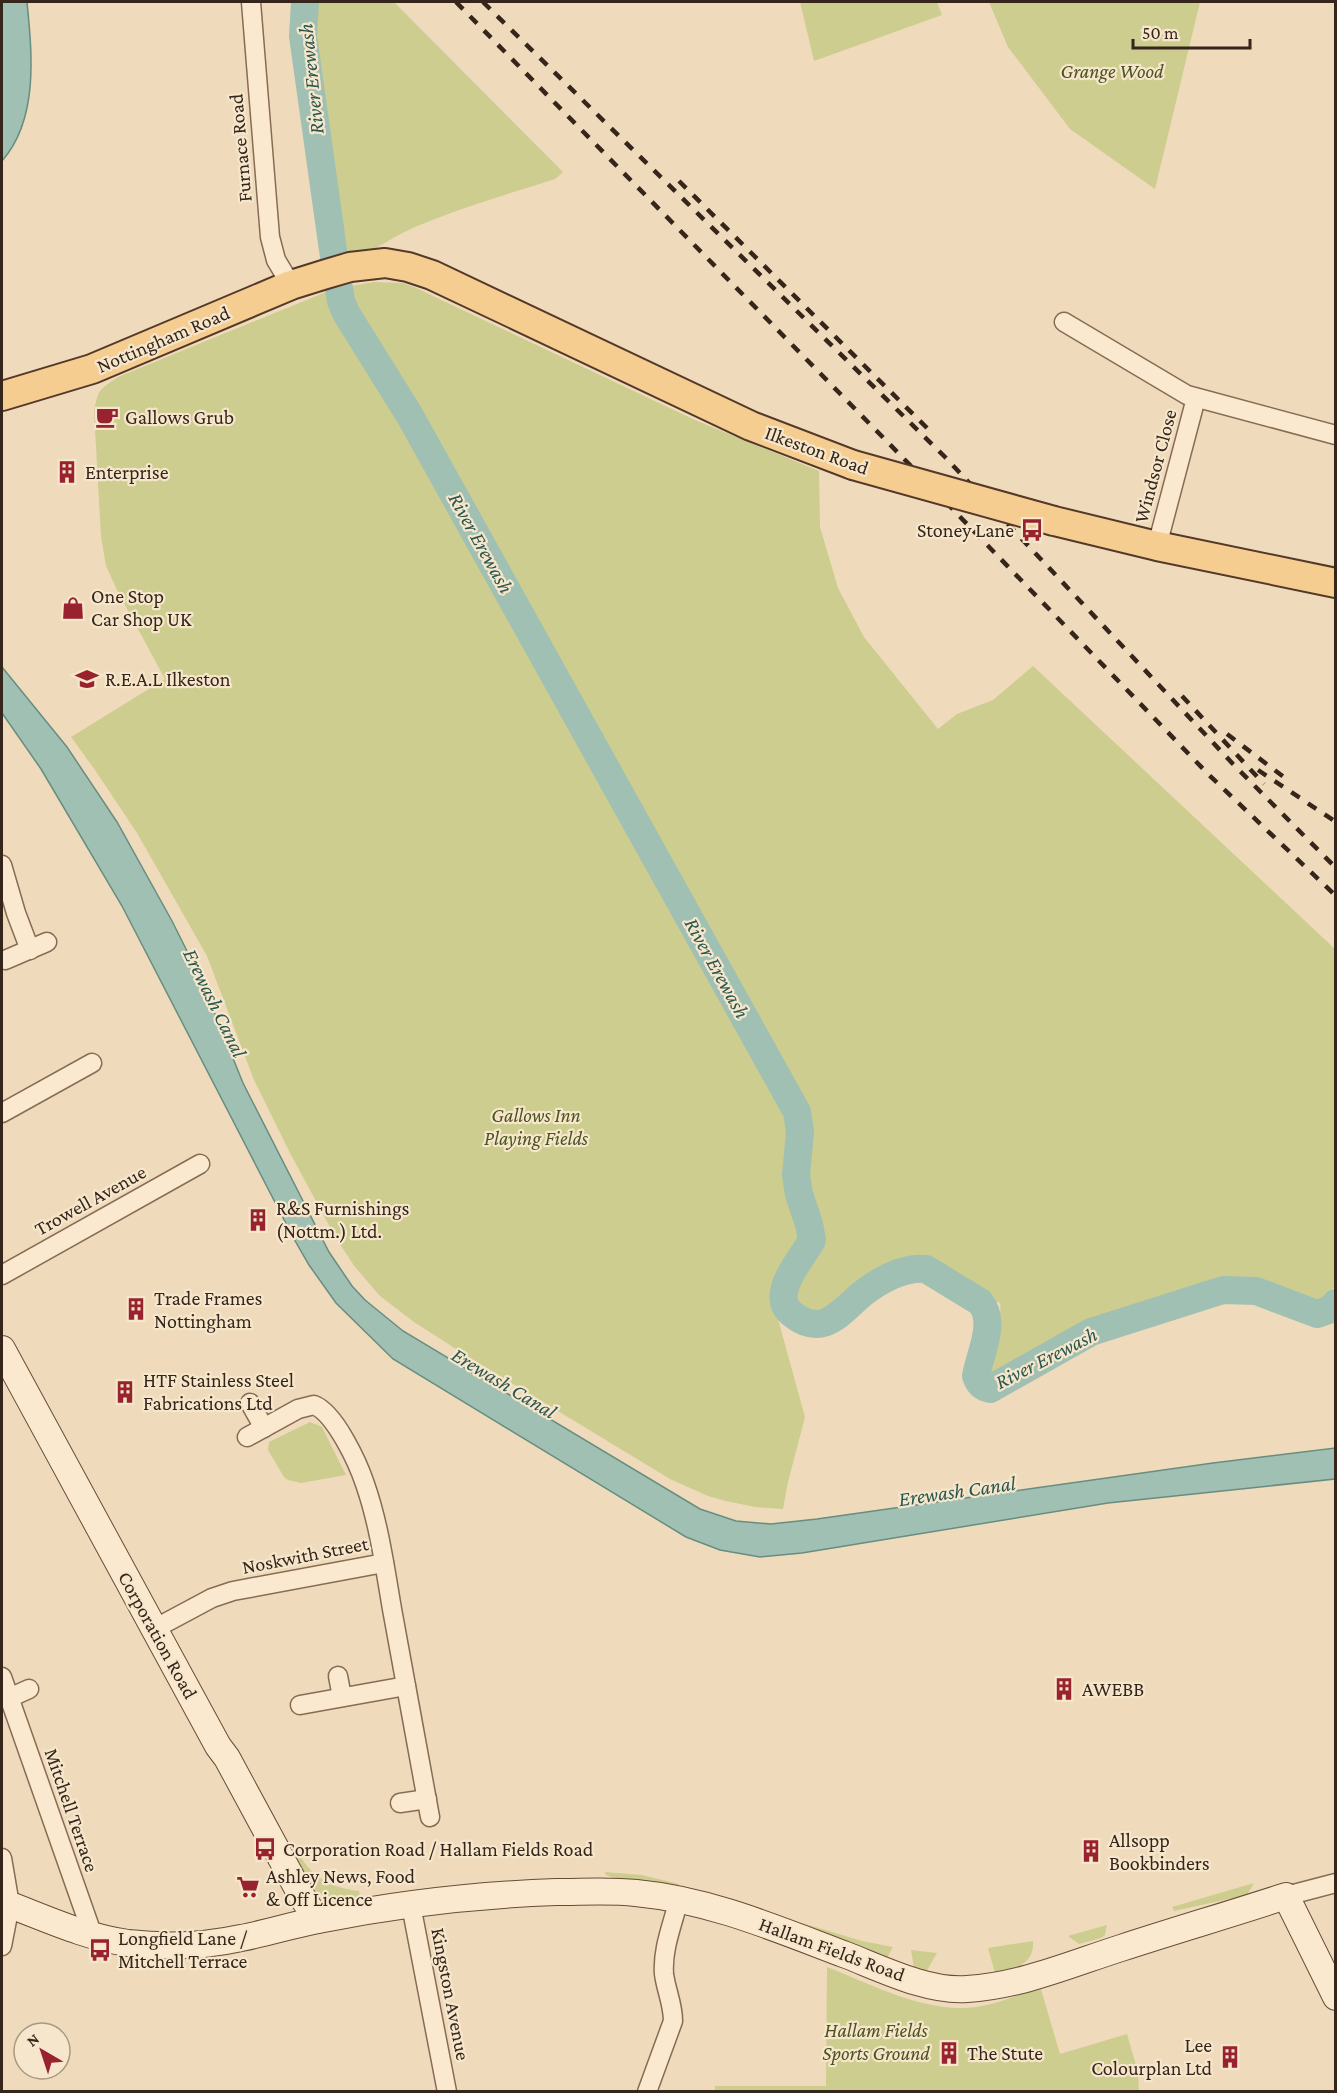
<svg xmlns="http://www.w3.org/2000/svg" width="1337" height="2093" viewBox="0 0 1337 2093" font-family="'Crimson Pro',serif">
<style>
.green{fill:#cccd8f}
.water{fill:#a0c0b3;stroke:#678d80;stroke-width:1.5}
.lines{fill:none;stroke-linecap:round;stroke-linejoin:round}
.river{stroke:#a0c0b3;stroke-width:28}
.street-casing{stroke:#876b55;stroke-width:21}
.secondary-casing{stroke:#684c38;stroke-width:28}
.primary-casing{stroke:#54392a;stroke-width:32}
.street{stroke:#fae9cf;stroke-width:18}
.secondary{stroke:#fae9cf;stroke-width:26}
.primary{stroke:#f6cd90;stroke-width:28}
.rail{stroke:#35251a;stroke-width:4.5;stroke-dasharray:10 10;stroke-linecap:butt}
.primary-bridge-casing{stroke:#54392a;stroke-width:32;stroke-linecap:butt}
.primary-bridge{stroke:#f6cd90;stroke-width:28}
.labels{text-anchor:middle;stroke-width:4.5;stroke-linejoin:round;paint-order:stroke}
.park-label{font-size:20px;font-style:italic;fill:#4b5320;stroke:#f6e6cb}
.street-label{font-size:20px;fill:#35251a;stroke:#f6e6cb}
.poi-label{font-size:20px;fill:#35251a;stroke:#f6e6cb;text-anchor:start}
.water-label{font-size:21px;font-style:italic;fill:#29564f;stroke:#f6e6cb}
</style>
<rect width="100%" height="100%" fill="#efdbbb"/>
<g class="green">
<path d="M314 2H394L563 172 555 179C508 194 460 208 415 227 391 237 375 252 349 259L322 114Z"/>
<path d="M800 2H937L942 15 814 61Z"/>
<path d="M989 2H1200L1155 189 1070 129 1008 47Z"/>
<path d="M374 282 403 283 414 287 695 420 819 471 820 527 838 588 864 637 938 729 957 714 993 700 1033 666 1335 949V1286L1319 1305H1310L1259 1284H1213L1093 1326 1002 1376 989 1380 984 1379C976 1352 1004 1329 1000 1303L961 1288 922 1260C908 1263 890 1266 878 1275 854 1290 838 1318 808 1319 801 1308 794 1300 796 1286L821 1242 819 1226 804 1179 812 1132 810 1118 789 1075 673 865 637 809 511 579 413 405 362 321 352 298 351 286Z"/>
<path d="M326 292 337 323 398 416 793 1121V1188L796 1209 803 1228 804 1243 796 1260 777 1284 773 1301 805 1417 788 1482 783 1509 755 1507 726 1501 708 1496 670 1479 467 1356 414 1322 380 1296 355 1267 337 1240 290 1153 254 1080 207 956 137 833 95 770 71 737 165 679 118 592 106 566 101 536 94 411C99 388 98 391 118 377Z"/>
<path d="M310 1422 322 1427 346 1475 301 1483 288 1480 284 1477 268 1450 269 1442Z"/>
<path d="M296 1849C311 1877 328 1887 359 1891L360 1896C345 1906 323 1899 311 1886 303 1877 297 1863 291 1852Z"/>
<path d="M605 1872 642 1875 679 1884 678 1887 614 1878 606 1875Z"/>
<path d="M1254 1883 1247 1895 1174 1911 1172 1907Z"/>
<path d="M769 1913 862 1941 893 1947 887 1958Z"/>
<path d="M1107 1925 1105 1935 1101 1938 1079 1944 1068 1936Z"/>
<path d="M1033 1941C1035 1965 1014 1969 995 1973L988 1948Z"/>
<path d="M911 1950 937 1953 926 1972 914 1968Z"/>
<path d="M827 1967C876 1986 933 2018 987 2005 1005 2001 1023 1993 1040 1986L1060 2054 1127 2034 1138 2072 1139 2091 715 2092V2086H826Z"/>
</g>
<g class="water">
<path d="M2 2H27C32 53 39 119 2 161Z"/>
<path d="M2 667 67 747 117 822 172 921 200 977 243 1083 329 1252 352 1286 365 1300 403 1331 700 1509 736 1521 771 1524 817 1519 1213 1463 1335 1448V1479L1108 1503 802 1553 760 1557 720 1550 686 1537 393 1359 336 1303 309 1265 294 1239 122 906 41 769 2 713Z"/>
</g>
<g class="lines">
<path class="river" d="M305 2 303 36 334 257 341 301 346 313 410 416 797 1112 800 1132 796 1175 799 1194 809 1224 812 1240C802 1259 768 1294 792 1314 822 1338 839 1314 862 1294 880 1280 902 1267 926 1269L980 1302C997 1322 980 1353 976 1376 979 1384 982 1387 990 1389L1091 1332 1223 1290 1256 1291 1317 1314 1331 1309 1336 1303"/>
<g class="street-casing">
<g id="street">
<path d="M251 2 270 237 276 260 291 285"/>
<path d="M1064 322 1187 395 1336 435"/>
<path d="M1157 546 1196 398"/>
<path d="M2 865 16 913 30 950"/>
<path d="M5 960 47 942"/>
<path d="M2 1113 92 1063"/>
<path d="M2 1275 200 1164"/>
<path d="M250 1403 264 1428"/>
<path d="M247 1437 298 1409 314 1405C335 1413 358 1463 365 1484 379 1524 385 1568 392 1609 405 1678 417 1748 430 1817"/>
<path d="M154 1629 212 1598 233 1591 384 1563"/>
<path d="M338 1676 342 1697"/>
<path d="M2 1677 93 1936"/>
<path d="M9 1698 29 1689"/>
<path d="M300 1705 406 1686"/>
<path d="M400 1803 427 1799"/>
<path d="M2 1858 10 1905 2 1946"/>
<path d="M1286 1896 1336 1883"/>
<path d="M411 1905 447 2092"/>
<path d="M647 2092 673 2021C673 2004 666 1990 664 1974 662 1949 673 1923 679 1899"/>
</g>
</g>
<g class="secondary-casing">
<g id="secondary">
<path d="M2 1349 218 1746 227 1758 301 1895 317 1920"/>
<path d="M2 1902C43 1917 84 1937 128 1943 164 1947 205 1946 241 1938 267 1933 292 1925 318 1920 396 1904 477 1895 556 1892 583 1892 610 1890 636 1893 710 1900 777 1929 846 1955 882 1969 928 1992 967 1989 1020 1986 1071 1964 1121 1948 1176 1930 1231 1914 1286 1896L1336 1997"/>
</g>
</g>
<g class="primary-casing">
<g id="primary">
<path d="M2 396 92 369 291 285 323 275 350 267 385 263 408 267 432 275 751 426 853 465"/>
<path d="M1054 521 1157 546 1336 583"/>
</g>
</g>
<use href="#street" class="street"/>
<use href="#secondary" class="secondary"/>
<use href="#primary" class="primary"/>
<g class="rail">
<path d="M456 2 911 466 1209 775 1336 896"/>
<path d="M483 2 945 457 1233 764 1336 868"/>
<path d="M679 181 930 431"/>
<path d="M1182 696 1264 784"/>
<path d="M1227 734 1289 781"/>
<path d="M1258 770 1336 822"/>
</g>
<g class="primary-bridge-casing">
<path id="primary-bridge" d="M853 465 1054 521"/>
</g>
<use href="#primary-bridge" class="primary-bridge"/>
</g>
<defs>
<g id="cafe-bare" transform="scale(1.8)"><path d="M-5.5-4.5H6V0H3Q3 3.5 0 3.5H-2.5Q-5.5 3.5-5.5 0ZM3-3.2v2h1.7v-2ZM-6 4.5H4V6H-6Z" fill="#98222e" stroke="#f6e6cb" stroke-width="2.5" paint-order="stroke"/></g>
<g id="building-bare" transform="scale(1.8)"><path d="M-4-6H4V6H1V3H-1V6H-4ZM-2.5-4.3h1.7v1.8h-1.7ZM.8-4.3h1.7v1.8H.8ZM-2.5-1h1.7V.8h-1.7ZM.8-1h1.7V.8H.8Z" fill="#98222e" stroke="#f6e6cb" stroke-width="2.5" paint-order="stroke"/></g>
<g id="bus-bare" transform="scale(1.8)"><path d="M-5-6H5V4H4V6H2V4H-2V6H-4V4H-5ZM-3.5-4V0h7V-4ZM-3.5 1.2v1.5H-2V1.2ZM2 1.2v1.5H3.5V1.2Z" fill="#98222e" stroke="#f6e6cb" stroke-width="2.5" paint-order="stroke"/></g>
<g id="shop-bare" transform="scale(1.8)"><path d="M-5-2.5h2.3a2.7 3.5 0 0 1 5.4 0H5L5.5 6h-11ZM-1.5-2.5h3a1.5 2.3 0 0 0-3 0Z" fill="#98222e" stroke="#f6e6cb" stroke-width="2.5" paint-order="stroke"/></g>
<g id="school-bare" transform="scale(1.8)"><path d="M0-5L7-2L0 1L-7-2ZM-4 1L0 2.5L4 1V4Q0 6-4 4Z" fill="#98222e" stroke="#f6e6cb" stroke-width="2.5" paint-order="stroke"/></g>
<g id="supermarket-bare" transform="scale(1.8)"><path d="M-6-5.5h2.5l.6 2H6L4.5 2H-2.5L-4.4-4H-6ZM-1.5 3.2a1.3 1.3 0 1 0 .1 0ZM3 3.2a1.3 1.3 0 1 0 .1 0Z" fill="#98222e" stroke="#f6e6cb" stroke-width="2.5" paint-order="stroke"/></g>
</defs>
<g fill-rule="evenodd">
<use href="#cafe-bare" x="107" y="417"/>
<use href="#building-bare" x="67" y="472"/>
<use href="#bus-bare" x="1032" y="530"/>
<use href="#shop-bare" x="73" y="608"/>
<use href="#school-bare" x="87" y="679"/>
<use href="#building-bare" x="258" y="1220"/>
<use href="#building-bare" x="136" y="1309"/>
<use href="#building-bare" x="125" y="1392"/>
<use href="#building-bare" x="1064" y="1689"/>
<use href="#bus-bare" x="265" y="1849"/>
<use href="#building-bare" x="1091" y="1851"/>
<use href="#supermarket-bare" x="248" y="1887"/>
<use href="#bus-bare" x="100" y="1950"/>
<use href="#building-bare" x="949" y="2053"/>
<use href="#building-bare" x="1230" y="2057"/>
</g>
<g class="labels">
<g class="park-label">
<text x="1112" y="78">Grange Wood</text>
<text x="536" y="1122">Gallows Inn<tspan x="536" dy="23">Playing Fields</tspan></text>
<text x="876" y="2037">Hallam Fields<tspan x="876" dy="23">Sports Ground</tspan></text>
</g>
<g class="street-label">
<text transform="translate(240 148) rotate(-95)" y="7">Furnace Road</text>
<text transform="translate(163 339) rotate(-23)" y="7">Nottingham Road</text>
<text transform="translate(817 450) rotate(20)" y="7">Ilkeston Road</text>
<text transform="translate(1155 466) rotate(-75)" y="7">Windsor Close</text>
<text transform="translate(90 1200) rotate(-29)" y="7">Trowell Avenue</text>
<text transform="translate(305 1555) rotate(-11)" y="7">Noskwith Street</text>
<text transform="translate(158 1635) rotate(61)" y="7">Corporation Road</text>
<text transform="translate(72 1810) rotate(71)" y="7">Mitchell Terrace</text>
<text transform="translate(832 1949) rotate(20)" y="7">Hallam Fields Road</text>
<text transform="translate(451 1994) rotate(79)" y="7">Kingston Avenue</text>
</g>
<g class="poi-label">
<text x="125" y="424">Gallows Grub</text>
<text x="85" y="479">Enterprise</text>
<text x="1014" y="537" text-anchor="end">Stoney Lane</text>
<text x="91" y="603">One Stop<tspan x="91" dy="23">Car Shop UK</tspan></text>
<text x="105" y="686">R.E.A.L Ilkeston</text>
<text x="276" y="1215">R&amp;S Furnishings<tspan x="276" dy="23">(Nottm.) Ltd.</tspan></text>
<text x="154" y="1305">Trade Frames<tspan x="154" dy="23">Nottingham</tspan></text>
<text x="143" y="1387">HTF Stainless Steel<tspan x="143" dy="23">Fabrications Ltd</tspan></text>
<text x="1082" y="1696">AWEBB</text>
<text x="1109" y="1847">Allsopp<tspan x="1109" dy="23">Bookbinders</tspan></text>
<text x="283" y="1856">Corporation Road / Hallam Fields Road</text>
<text x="266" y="1883">Ashley News, Food<tspan x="266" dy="23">&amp; Off Licence</tspan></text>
<text x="118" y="1945">Longfield Lane /<tspan x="118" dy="23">Mitchell Terrace</tspan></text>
<text x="1212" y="2052" text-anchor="end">Lee<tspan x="1212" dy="23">Colourplan Ltd</tspan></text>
<text x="967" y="2060">The Stute</text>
</g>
<g class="water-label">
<text transform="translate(311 79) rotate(-96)" y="7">River Erewash</text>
<text transform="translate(481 543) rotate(61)" y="7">River Erewash</text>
<text transform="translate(717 968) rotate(61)" y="7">River Erewash</text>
<text transform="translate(215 1003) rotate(64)" y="7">Erewash Canal</text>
<text transform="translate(1046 1358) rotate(-27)" y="7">River Erewash</text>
<text transform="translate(504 1383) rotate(31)" y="7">Erewash Canal</text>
<text transform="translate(957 1491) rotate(-8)" y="7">Erewash Canal</text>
</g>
</g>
<rect width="1337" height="2093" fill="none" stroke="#35251a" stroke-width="6"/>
<g transform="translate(42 2051) rotate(321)"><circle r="28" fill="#f6e6cb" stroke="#a99984" stroke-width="1.5"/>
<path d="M0-4.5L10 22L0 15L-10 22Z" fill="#98222e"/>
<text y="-9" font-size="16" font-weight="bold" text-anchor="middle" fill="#35251a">N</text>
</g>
<path d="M1133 39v9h117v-9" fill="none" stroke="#35251a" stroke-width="3"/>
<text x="1142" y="39" font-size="18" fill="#35251a" stroke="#f6e6cb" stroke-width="4.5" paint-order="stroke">50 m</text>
</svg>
